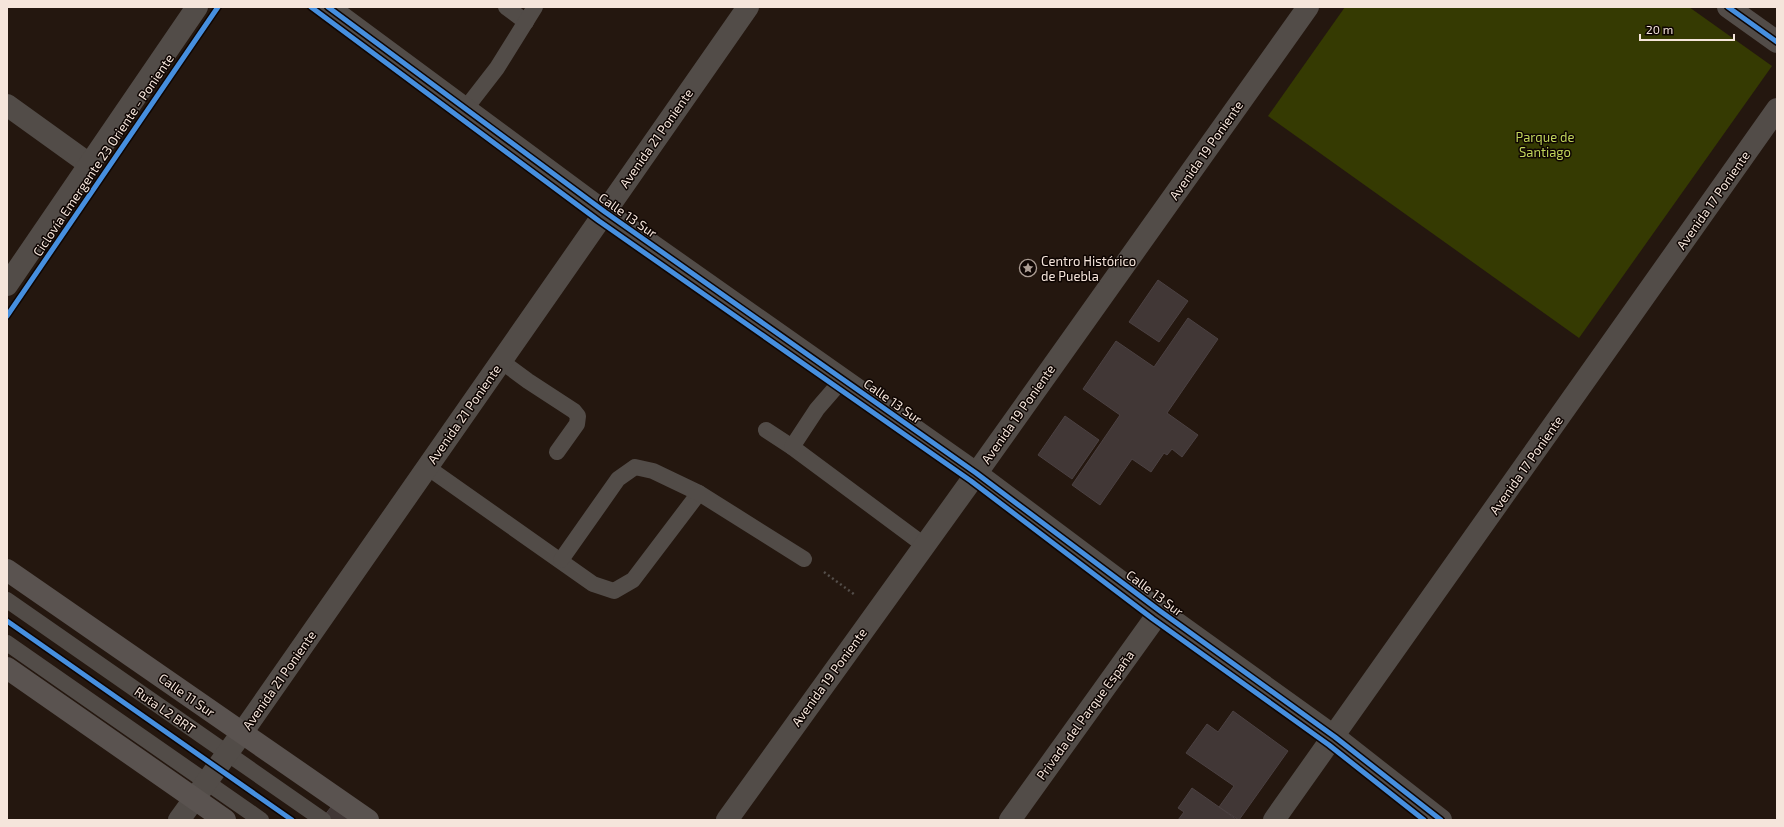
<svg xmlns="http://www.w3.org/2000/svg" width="1784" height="827" viewBox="0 0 1784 827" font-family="'Exo 2',sans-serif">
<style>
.green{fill:#353a02}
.building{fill:#413736;stroke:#4b4142}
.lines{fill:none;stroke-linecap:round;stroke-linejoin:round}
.path{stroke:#544e4a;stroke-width:2.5;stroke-dasharray:2 3;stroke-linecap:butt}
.service{stroke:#524c48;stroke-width:16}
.minor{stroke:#524c48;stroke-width:22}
.primary{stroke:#5a5350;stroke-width:22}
.cycleway-casing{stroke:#0e0502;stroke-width:8}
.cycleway{stroke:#468fdf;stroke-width:5}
.labels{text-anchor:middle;stroke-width:3;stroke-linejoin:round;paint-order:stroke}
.park-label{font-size:13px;fill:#c1d55b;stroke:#0e0502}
.street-label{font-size:13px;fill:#f5e5db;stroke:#0e0502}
.poi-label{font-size:13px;fill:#f5e5db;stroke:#0e0502;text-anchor:start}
</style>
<rect width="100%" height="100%" fill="#24170f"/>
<path class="green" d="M1345 7H1689L1772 66 1579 338 1268 116Z"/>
<g class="building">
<path d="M1158 280 1188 301 1159 342 1129 322Z"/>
<path d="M1188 318 1218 339 1167 413 1198 435 1182 457 1172 449 1167 455 1164 453 1151 472 1132 459 1100 505 1072 485 1120 415 1083 389 1116 341 1154 367Z"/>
<path d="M1065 416 1099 440 1072 479 1038 455Z"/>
<path d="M1233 711 1288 751 1239 820 1219 807 1234 786 1186 753 1207 724 1218 732Z"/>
<path d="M1192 788 1219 807 1237 820H1178L1184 812 1178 808Z"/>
<path d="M335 802 361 820H330L324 816Z"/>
</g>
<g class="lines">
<path class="path" d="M824 572 855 595"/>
<g class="service">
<path d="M506 7 526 22"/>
<path d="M466 108 497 68 535 7"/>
<path d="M501 361 528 381 574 411 578 416 577 424 557 452"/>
<path d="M766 430 792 447 924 545"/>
<path d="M792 447 817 409 843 379"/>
<path d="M427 467 593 584 614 591 633 580 699 493"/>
<path d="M561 560 618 479 635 467 653 471 699 493 804 559"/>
<path d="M7 600 323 820"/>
<path d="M7 643 261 820"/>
</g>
<g class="minor">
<path d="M328 7 605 212 976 473 1160 611 1335 737 1441 820"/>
<path d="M1728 7 1777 42"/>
<path d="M7 105 89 164"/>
<path d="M7 285 197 7"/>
<path d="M179 820 242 733 748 7"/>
<path d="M727 820 971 481 1308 7"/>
<path d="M1010 820 1160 611"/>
<path d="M1274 820 1777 109"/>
</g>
<g class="primary">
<path d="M7 570 368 820"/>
<path d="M7 668 225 820"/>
</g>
<g class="cycleway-casing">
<g id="cycleway">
<path d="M311 7 599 221 971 481 1153 619 1329 745 1424 820"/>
<path d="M328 7 605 212 976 473 1160 611 1335 737 1441 820"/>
<path d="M1728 7 1777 42"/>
<path d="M7 316 218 7"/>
<path d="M7 621 292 820"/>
</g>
</g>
<use href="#cycleway" class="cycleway"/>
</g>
<defs>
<g id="sight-ring" transform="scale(0.9)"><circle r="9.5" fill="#0e0502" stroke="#ac9d94" stroke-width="1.5"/><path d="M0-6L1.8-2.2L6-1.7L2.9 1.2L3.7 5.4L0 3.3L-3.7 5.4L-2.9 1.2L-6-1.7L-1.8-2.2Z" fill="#ac9d94"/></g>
</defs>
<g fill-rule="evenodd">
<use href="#sight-ring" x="1028" y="268"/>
</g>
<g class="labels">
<g class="park-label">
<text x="1545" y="142">Parque de<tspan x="1545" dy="15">Santiago</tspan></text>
</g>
<g class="street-label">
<text transform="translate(656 138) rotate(-55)" y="5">Avenida 21 Poniente</text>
<text transform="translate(1206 150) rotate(-55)" y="5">Avenida 19 Poniente</text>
<text transform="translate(103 155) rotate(-56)" y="5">Ciclovía Emergente 23 Oriente - Poniente</text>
<text transform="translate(1713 200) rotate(-55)" y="5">Avenida 17 Poniente</text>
<text transform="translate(628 215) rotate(35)" y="5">Calle 13 Sur</text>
<text transform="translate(893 401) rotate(35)" y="5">Calle 13 Sur</text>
<text transform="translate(464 414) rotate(-55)" y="5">Avenida 21 Poniente</text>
<text transform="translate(1018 414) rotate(-55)" y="5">Avenida 19 Poniente</text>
<text transform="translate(1526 465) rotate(-55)" y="5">Avenida 17 Poniente</text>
<text transform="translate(1155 593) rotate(37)" y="5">Calle 13 Sur</text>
<text transform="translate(829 677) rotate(-54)" y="5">Avenida 19 Poniente</text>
<text transform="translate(279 680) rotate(-55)" y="5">Avenida 21 Poniente</text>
<text transform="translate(187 695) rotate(35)" y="5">Calle 11 Sur</text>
<text transform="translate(165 710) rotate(35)" y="5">Ruta L2 BRT</text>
<text transform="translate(1085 715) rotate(-54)" y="5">Privada del Parque España</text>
</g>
<g class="poi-label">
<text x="1041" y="266">Centro Histórico<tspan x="1041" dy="15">de Puebla</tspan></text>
</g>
</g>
<rect width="1784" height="827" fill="none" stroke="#f5e5db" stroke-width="16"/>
<path d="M1640 34v6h94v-6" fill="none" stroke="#f5e5db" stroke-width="2"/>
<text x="1646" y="34" font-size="12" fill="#f5e5db" stroke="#0e0502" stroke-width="3" paint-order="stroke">20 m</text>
</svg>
